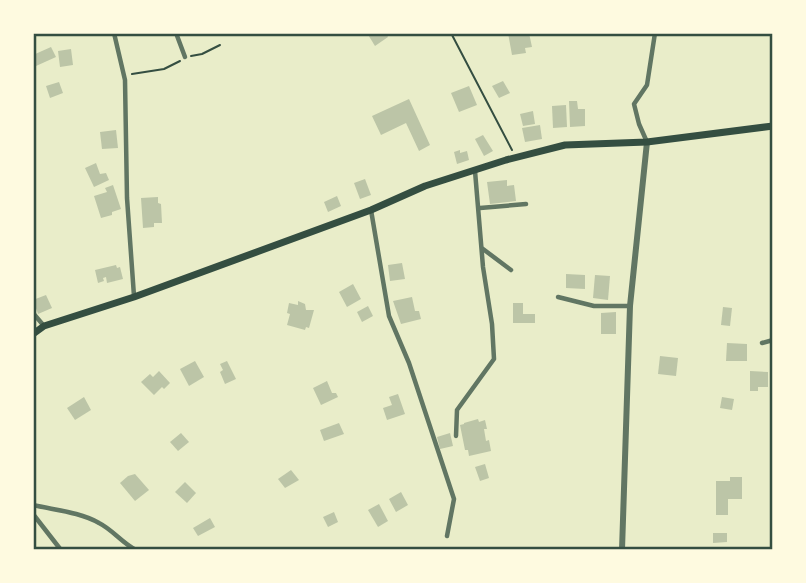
<svg xmlns="http://www.w3.org/2000/svg" width="806" height="583" viewBox="0 0 806 583" font-family="'Open Sans',sans-serif">
<style>
.building{fill:#bcc5a7}
.lines{fill:none;stroke-linecap:round;stroke-linejoin:round}
.path{stroke:#344e41;stroke-width:2}
.minor{stroke:#617663;stroke-width:4.5}
.tertiary{stroke:#617663;stroke-width:6}
.primary{stroke:#344e41;stroke-width:7}
.neatline{fill:none;stroke:#344e41;stroke-width:2.5}
</style>
<rect width="100%" height="100%" fill="#e9edc9"/>
<g class="building">
<path d="M367 33H386L388 37 375 46Z"/>
<path d="M508 33H529L532 47 525 48 526 53 512 55Z"/>
<path d="M51 47 56 57 36 66 33 61V55Z"/>
<path d="M71 49 73 65 60 67 58 51Z"/>
<path d="M503 81 510 93 499 98 492 86Z"/>
<path d="M59 82 63 93 50 98 46 86Z"/>
<path d="M469 86 477 105 459 112 451 93Z"/>
<path d="M409 99 430 145 419 151 406 123 381 135 372 116Z"/>
<path d="M569 101H577L578 109H585V126L570 127Z"/>
<path d="M566 105 567 127 553 128 552 106Z"/>
<path d="M533 111 535 124 523 126 520 114Z"/>
<path d="M540 125 542 139 525 142 522 128Z"/>
<path d="M116 130 118 148 102 149 100 132Z"/>
<path d="M483 135 493 151 484 156 475 139Z"/>
<path d="M460 150V153L467 151 469 160 457 164 454 152Z"/>
<path d="M96 163 100 174 106 173 109 180 94 187 85 168Z"/>
<path d="M365 179 371 195 360 199 354 183Z"/>
<path d="M507 180V186L514 185 516 201 490 204 487 182Z"/>
<path d="M113 185 121 209 112 212V215L101 218 94 196 107 192 105 188Z"/>
<path d="M337 196 341 206 328 212 324 202Z"/>
<path d="M158 197V203L161 204 162 223H154V227L143 228 141 198Z"/>
<path d="M402 263 405 279 390 281 388 265Z"/>
<path d="M116 265 117 268 120 267 123 279 107 283 106 277 103 278 104 281 98 283 95 270Z"/>
<path d="M566 274 585 275V289L566 288Z"/>
<path d="M595 275 610 276 608 300 593 298Z"/>
<path d="M353 284 361 299 347 307 339 292Z"/>
<path d="M46 295 52 308 38 314 33 300Z"/>
<path d="M412 297 415 311H419L421 319 401 324 393 301Z"/>
<path d="M298 301 305 304 306 310H314L309 328 306 327 305 330 287 325 290 314 287 313 289 303 298 305Z"/>
<path d="M513 303H523V314H535V323H513Z"/>
<path d="M368 306 373 316 362 322 357 312Z"/>
<path d="M723 307 732 308 730 326 721 325Z"/>
<path d="M616 312V334H601V313Z"/>
<path d="M727 343 747 344V361H726Z"/>
<path d="M660 356 678 358 676 376 658 374Z"/>
<path d="M195 361 204 377 189 386 180 369Z"/>
<path d="M227 361 236 379 225 384 220 372 223 370 220 364Z"/>
<path d="M159 371 170 383 164 389 162 387 154 395 141 382 150 374 153 377Z"/>
<path d="M750 371 768 372V387H758V391H750Z"/>
<path d="M327 381 332 393H336L338 397 321 405 313 388Z"/>
<path d="M398 394 405 414 387 420 383 408 392 405 389 397Z"/>
<path d="M84 397 91 410 75 420 67 408Z"/>
<path d="M722 397 734 399 732 410 720 408Z"/>
<path d="M478 419 479 422 485 420 487 429H484L486 441 489 440 491 451 469 456 468 450H465L460 425 464 424V423Z"/>
<path d="M339 423 344 434 324 441 320 430Z"/>
<path d="M181 433 189 442 178 451 170 442Z"/>
<path d="M450 433 453 446 440 449 437 437Z"/>
<path d="M485 464 489 478 480 481 475 467Z"/>
<path d="M291 470 299 480 285 488 278 479Z"/>
<path d="M135 474 149 490 135 501 120 483 128 476Z"/>
<path d="M730 477H742V499H728V515H716V481H730Z"/>
<path d="M185 482 196 493 187 503 175 492Z"/>
<path d="M401 492 408 505 396 512 389 499Z"/>
<path d="M379 504 388 521 378 527 368 510Z"/>
<path d="M334 512 338 522 328 527 323 517Z"/>
<path d="M210 518 215 527 198 536 193 528Z"/>
<path d="M713 533H727V542L713 543Z"/>
</g>
<g class="lines">
<g class="path">
<path d="M451 33 512 150"/>
<path d="M191 56 202 54 220 45"/>
<path d="M132 74 164 69 180 61"/>
</g>
<g class="minor">
<path d="M114 33 125 80 127 198 134 296"/>
<path d="M176 33 185 57"/>
<path d="M647 142 639 124 634 104 647 85 655 33"/>
<path d="M480 208 526 204"/>
<path d="M371 210 389 316 409 363 454 499 447 536"/>
<path d="M483 249 511 270"/>
<path d="M558 297 594 306H630"/>
<path d="M33 313 44 326"/>
<path d="M762 343 773 340"/>
<path d="M456 436 457 410 494 359 492 324 483 267 475 171"/>
<path d="M33 505C54 510 80 512 99 523 113 530 122 543 136 550"/>
<path d="M33 514 61 550"/>
</g>
<path class="tertiary" d="M622 550 630 306 647 142"/>
<path class="primary" d="M33 334 44 326 134 297 371 210 425 186 506 160 565 145 647 142 773 126"/>
</g>
<rect width="806" height="583" fill="none" stroke="#fefae0" stroke-width="70"/>
<rect x="35" y="35" width="736" height="513" class="neatline"/>
</svg>
